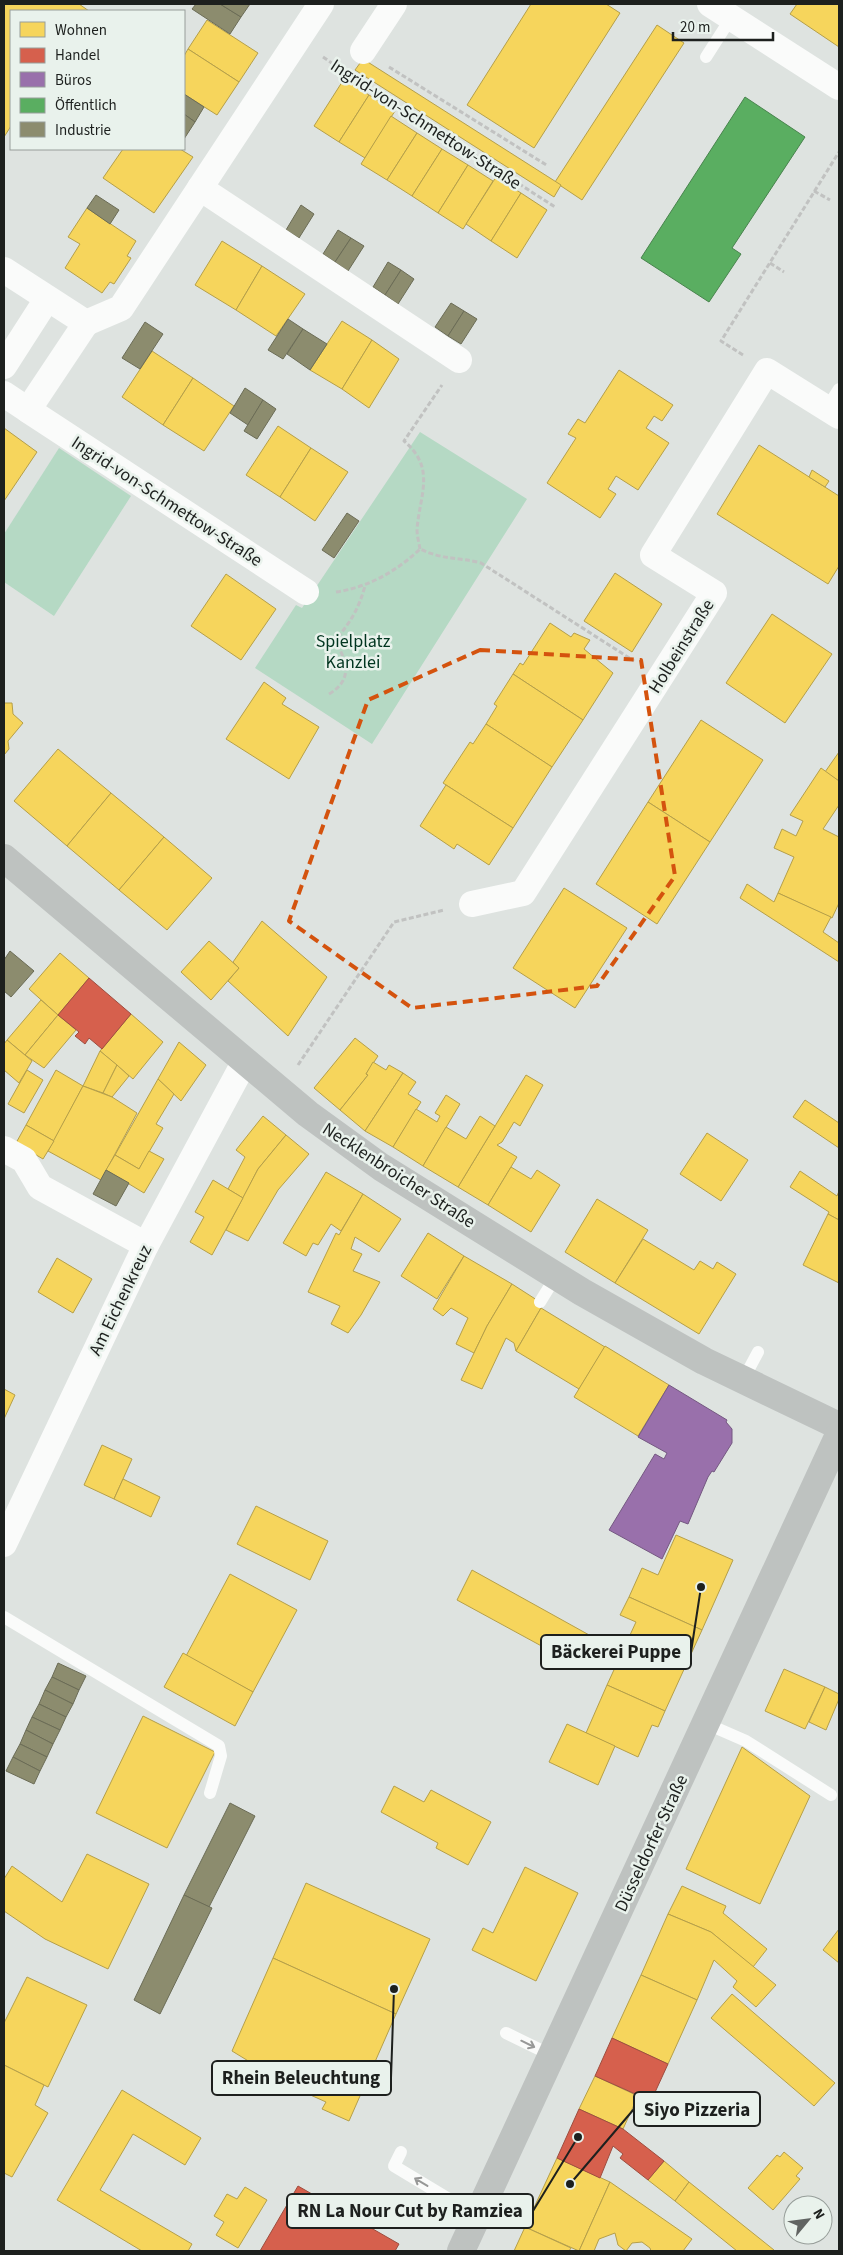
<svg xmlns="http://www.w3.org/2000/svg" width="843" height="2255" viewBox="0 0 843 2255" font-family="'Source Sans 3',sans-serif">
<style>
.green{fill:#b5d9c4}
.homes{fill:#f6d55c;stroke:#b59f49}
.shops{fill:#d6604d;stroke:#9e4d3f}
.offices{fill:#9970ab;stroke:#745881}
.public{fill:#5aae61;stroke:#48834d}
.industry{fill:#8c8c6e;stroke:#6b6c56}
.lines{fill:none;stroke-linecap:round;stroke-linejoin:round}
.path{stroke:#c1c2c1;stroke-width:3;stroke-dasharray:5 2.5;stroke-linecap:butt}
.service{stroke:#fafbfa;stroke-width:12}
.minor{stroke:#fafbfa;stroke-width:26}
.secondary{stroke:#bec2c0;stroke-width:28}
.oneway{stroke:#979897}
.marked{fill:none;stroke:#d4530e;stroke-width:4;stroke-dasharray:10 6;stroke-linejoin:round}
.labels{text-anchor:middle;stroke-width:5;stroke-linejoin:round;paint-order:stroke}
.street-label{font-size:18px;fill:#1d201e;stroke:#e9f2ec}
.park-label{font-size:18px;fill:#00351f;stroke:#e9f2ec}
.leader{fill:none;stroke:#1d201e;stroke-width:2}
.callout-dot{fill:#1d201e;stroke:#e9f2ec;stroke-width:2}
.callout{fill:#e9f2ec;stroke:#1d201e;stroke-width:2}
.callout-label{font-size:19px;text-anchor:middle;font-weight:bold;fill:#1d201e}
</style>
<rect width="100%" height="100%" fill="#dee3e0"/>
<g class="green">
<path d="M420 432 527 499 372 744 255 668 296 605 302 608Z"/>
<path d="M59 448 131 496 54 616 4 582V534Z"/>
</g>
<g class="homes">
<path d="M4 4H79L89 11H11V126L4 137Z"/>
<path d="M531 4H606L620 13 534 148 467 105Z"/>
<path d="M797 4H839V47L790 14Z"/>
<path d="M207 20 258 53 239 82 188 49Z"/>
<path d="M657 25 684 43 582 200 555 182Z"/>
<path d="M188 49 239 82 217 115 184 94V56Z"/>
<path d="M363 59 561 185 554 197 355 70Z"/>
<path d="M344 79 369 95 339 142 314 126Z"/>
<path d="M369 95 395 111 365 158 339 142Z"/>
<path d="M391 116 417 133 387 180 361 164Z"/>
<path d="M417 133 442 149 412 196 387 180Z"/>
<path d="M123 149H180L193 157 154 213 103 178Z"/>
<path d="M442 149 468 165 438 213 412 196Z"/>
<path d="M468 165 493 181 463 229 438 213Z"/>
<path d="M496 177 521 193 491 241 466 224Z"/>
<path d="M521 193 547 210 517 258 491 241Z"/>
<path d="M87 208 136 241 127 256 131 258 114 284 110 282 102 293 65 268 80 244 68 237Z"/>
<path d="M222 241 262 266 236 310 195 285Z"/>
<path d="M262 266 305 294 276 336 236 310Z"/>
<path d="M342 321 372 340 342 389 310 370Z"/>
<path d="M372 340 399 359 369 408 342 389Z"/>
<path d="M152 351 193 378 163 425 122 397Z"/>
<path d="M619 370 673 405 662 421 654 416 646 428 669 443 638 490 616 476 608 489 616 494 600 518 547 483 576 438 568 434 578 419 585 423Z"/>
<path d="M193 378 234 406 204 451 163 425Z"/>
<path d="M278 426 311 448 280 497 246 475Z"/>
<path d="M4 428 37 452 4 501Z"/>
<path d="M759 445 839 496V566L828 584 717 514Z"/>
<path d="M311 448 348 472 315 521 280 497Z"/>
<path d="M812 470 829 481 825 487 809 477Z"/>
<path d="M615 573 662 604 632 652 584 621Z"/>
<path d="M226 574 276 609 241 660 191 626Z"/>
<path d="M772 614 832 654 785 723 726 683Z"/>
<path d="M550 623 571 637 574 633 590 640 584 649 613 673 583 720 513 674 520 663 523 665Z"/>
<path d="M513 674 583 720 552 767 486 724 497 706 494 704Z"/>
<path d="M264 682 286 698 282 704 319 727 289 779 226 739Z"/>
<path d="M4 703H12L13 714 23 723 8 741 9 749 4 755Z"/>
<path d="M701 720 763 760 710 842 648 802Z"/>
<path d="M486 724 552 767 513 828 443 783 470 742 473 744Z"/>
<path d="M58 749 111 793 67 846 14 801Z"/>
<path d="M839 752V781L825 772Z"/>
<path d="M821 768 839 781V805L823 829 839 837V903L832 918 778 893 794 857 774 848 782 829 796 836 803 821 790 815Z"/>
<path d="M446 785 513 828 489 865 457 844 454 849 420 826Z"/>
<path d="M111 793 164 837 119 890 67 846Z"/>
<path d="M648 802 710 842 657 924 596 884Z"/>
<path d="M164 837 212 878 167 930 119 890Z"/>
<path d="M747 884 774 902 778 893 831 917 823 932 839 943V962L740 898Z"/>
<path d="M564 888 627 928 575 1008 513 968Z"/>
<path d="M262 921 327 977 288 1036 228 981 239 968 233 962Z"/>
<path d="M209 941 239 968 211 1000 181 972Z"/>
<path d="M60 953 89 978 58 1015 29 989Z"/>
<path d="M41 1000 58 1015 25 1055 7 1040Z"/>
<path d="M131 1014 163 1042 133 1079 100 1051Z"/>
<path d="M58 1015 76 1030 44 1068 25 1055Z"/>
<path d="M355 1038 378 1056 366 1074 368 1075 340 1110 314 1088Z"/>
<path d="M7 1040 32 1061 19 1083 4 1070V1044Z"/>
<path d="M179 1042 206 1065 181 1101 158 1079Z"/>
<path d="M100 1051 117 1065 103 1093 83 1086Z"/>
<path d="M373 1062 386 1070 389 1065 403 1073 365 1131 340 1110 368 1075 366 1074Z"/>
<path d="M117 1065 129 1076 112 1097 103 1093Z"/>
<path d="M27 1070 43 1080 24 1113 8 1104Z"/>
<path d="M56 1070 83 1086 54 1141 26 1125Z"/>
<path d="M403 1073 416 1082 408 1094 421 1102 393 1147 365 1131Z"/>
<path d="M526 1075 543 1085 520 1126 514 1122 502 1142 497 1145 517 1157 488 1205 458 1187Z"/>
<path d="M158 1079 174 1094 156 1124 163 1128 139 1169 115 1155Z"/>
<path d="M83 1086 112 1097 137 1113 101 1180 48 1151Z"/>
<path d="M446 1095 460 1104 423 1166 393 1147 416 1109 437 1122 440 1116 435 1113Z"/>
<path d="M805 1100 839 1123V1148L793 1117Z"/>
<path d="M263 1116 286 1135 258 1169 243 1198 228 1189 245 1157 236 1150Z"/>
<path d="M480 1116 495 1126 458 1187 423 1166 446 1127 466 1139Z"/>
<path d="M26 1125 54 1141 43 1159 16 1143Z"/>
<path d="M707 1133 748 1160 721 1201 680 1174Z"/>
<path d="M286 1135 309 1154 278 1190 248 1241 226 1230 258 1169Z"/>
<path d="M149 1151 164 1159 144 1193 106 1170 115 1155 139 1169Z"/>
<path d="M511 1167 531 1179 537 1170 560 1185 531 1232 488 1205Z"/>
<path d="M800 1171 837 1196 839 1191V1220L828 1214 829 1212 790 1187Z"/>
<path d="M326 1172 363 1194 341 1231 331 1224 318 1245 313 1243 306 1256 283 1243Z"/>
<path d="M213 1180 243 1198 212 1255 190 1242 204 1217 195 1212Z"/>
<path d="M363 1194 401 1219 379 1252 355 1237 351 1249 362 1254 353 1271 380 1282 361 1315 348 1333 331 1324 340 1306 308 1292 336 1233 339 1235Z"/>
<path d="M597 1199 648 1230 615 1283 565 1252Z"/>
<path d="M828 1214 839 1220V1283L803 1265Z"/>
<path d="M428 1233 464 1256 437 1299 401 1276Z"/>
<path d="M643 1239 694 1270 700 1261 713 1269 717 1262 736 1274 699 1334 615 1283Z"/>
<path d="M464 1256 512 1284 487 1326 474 1353 456 1344 468 1318 451 1308 443 1316 433 1309Z"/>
<path d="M57 1258 92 1279 73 1313 38 1292Z"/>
<path d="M512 1284 540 1302 541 1308 516 1351 514 1343 506 1338 482 1389 461 1380 487 1326Z"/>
<path d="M541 1308 605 1347 579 1389 516 1351Z"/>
<path d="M605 1346 669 1385 638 1436 574 1397Z"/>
<path d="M4 1389 15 1395 4 1419Z"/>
<path d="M102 1445 132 1459 114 1499 84 1485Z"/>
<path d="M123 1479 160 1497 151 1517 114 1499Z"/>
<path d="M256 1506 328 1541 310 1580 237 1544Z"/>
<path d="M676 1535 733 1560 702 1630 629 1597 642 1568 658 1575Z"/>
<path d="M472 1570 591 1636 580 1667 457 1600Z"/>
<path d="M230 1574 297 1610 253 1692 186 1656Z"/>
<path d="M629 1597 702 1630 665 1711 607 1685 636 1622 620 1615Z"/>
<path d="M183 1653 253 1692 235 1726 164 1687Z"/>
<path d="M784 1669 825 1687 805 1729 765 1711Z"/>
<path d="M607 1685 665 1711 658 1727 652 1725 638 1757 586 1733Z"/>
<path d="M825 1687 839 1694V1699L826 1730 809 1722Z"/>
<path d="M143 1716 215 1752 167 1848 96 1813Z"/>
<path d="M567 1724 615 1746 598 1785 549 1762Z"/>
<path d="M742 1747 810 1796 760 1904 686 1869Z"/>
<path d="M394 1786 424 1802 431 1790 491 1822 468 1865 436 1848 438 1843 381 1812Z"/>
<path d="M87 1854 149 1884 108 1969 45 1939 4 1911V1879L12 1866 62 1902Z"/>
<path d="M525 1867 578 1893 536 1981 472 1950 483 1928 493 1933Z"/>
<path d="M306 1883 430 1939 396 2014 273 1958Z"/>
<path d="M682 1886 726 1906 723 1913 767 1949 753 1967 711 1932 668 1914Z"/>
<path d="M668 1914 711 1932 776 1985 756 2007 733 1987 737 1981 714 1960 697 2000 641 1975Z"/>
<path d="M839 1929V1963L823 1950Z"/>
<path d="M273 1958 396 2014 349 2121 322 2109 326 2102 286 2084 232 2051Z"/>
<path d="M641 1975 697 2000 668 2064 612 2038Z"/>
<path d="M27 1977 87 2005 48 2087 4 2065V2023Z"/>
<path d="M732 1994 835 2083 814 2106 711 2018Z"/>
<path d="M4 2065 44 2085 35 2105 48 2113 12 2177 4 2173Z"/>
<path d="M595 2076 638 2096 623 2129 579 2109Z"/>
<path d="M122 2090 201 2138 185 2165 133 2134 100 2190 192 2244 188 2251H142L57 2200Z"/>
<path d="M784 2152 803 2168 796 2176 800 2179 773 2210 748 2188 777 2155 780 2157Z"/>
<path d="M557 2158 610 2182 579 2251 525 2227Z"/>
<path d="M664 2161 689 2182 675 2201 648 2180Z"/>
<path d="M610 2182 692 2239 683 2251H651L650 2248 642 2242 632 2243 626 2251 618 2245 615 2233 599 2239 594 2251H579Z"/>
<path d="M689 2182 774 2250 773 2251H737L675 2201Z"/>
<path d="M245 2187 267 2200 238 2248 216 2235 224 2222 214 2216 227 2194 237 2199Z"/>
<path d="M525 2227 571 2248 569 2251H514Z"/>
</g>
<g class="shops">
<path d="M89 978 131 1014 102 1049 89 1038 85 1044 75 1036 79 1032 58 1015Z"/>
<path d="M612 2038 668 2064 651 2101 595 2076Z"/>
<path d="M579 2109 623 2129 664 2161 648 2180 620 2158 623 2154 613 2146 600 2178 557 2158Z"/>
<path d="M298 2186 399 2244 395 2251H260Z"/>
</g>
<path class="offices" d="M669 1385 727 1420 726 1422 732 1429V1443L727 1451 714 1472 712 1471 708 1477 688 1524 680 1521 662 1559 609 1530 655 1454 664 1459 667 1453 638 1437Z"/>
<path class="public" d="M745 97 805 137 732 248 741 254 709 302 641 258Z"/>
<g class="industry">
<path d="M196 4H220L241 17 230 34 192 9Z"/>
<path d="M220 4H250L241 17Z"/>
<path d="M184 94 204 107 195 122 184 114Z"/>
<path d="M184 114 195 122 184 139Z"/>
<path d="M96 195 119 210 110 224 87 208Z"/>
<path d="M301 205 314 214 299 238 286 230Z"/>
<path d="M338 230 351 238 335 262 323 254Z"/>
<path d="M351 238 364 246 348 271 335 262Z"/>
<path d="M388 262 401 270 385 295 373 287Z"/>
<path d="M401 270 414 279 398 304 385 295Z"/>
<path d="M451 303 464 311 448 336 435 327Z"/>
<path d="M464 311 477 319 461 344 448 336Z"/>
<path d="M288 319 303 329 283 359 268 350Z"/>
<path d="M145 322 163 334 140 369 122 358Z"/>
<path d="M303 329 327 344 310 370 287 354Z"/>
<path d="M245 388 263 400 248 425 230 413Z"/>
<path d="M263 400 276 409 257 439 244 431Z"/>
<path d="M347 513 359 521 334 558 322 550Z"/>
<path d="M10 951 34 971 11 997 4 991V960Z"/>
<path d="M106 1170 129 1183 116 1206 93 1194Z"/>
<path d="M58 1663 86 1676 79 1690 52 1677Z"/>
<path d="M52 1677 79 1690 73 1704 45 1690Z"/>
<path d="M45 1690 73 1704 66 1717 39 1704Z"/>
<path d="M39 1704 66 1717 60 1730 32 1717Z"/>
<path d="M32 1717 60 1730 53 1744 26 1730Z"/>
<path d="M26 1730 53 1744 47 1757 20 1744Z"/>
<path d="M20 1744 47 1757 40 1771 13 1757Z"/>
<path d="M13 1757 40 1771 34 1784 6 1771Z"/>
<path d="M230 1803 255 1816 209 1907 184 1895Z"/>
<path d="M184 1895 212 1908 160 2014 134 2000Z"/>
</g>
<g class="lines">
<g class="path">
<path d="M323 57 336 66"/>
<path d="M389 67 548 166"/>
<path d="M361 82 555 207"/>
<path d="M814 191 830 200"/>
<path d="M770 263 784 272"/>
<path d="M743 355 721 341 839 152"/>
<path d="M420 549C419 543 417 536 417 529 420 494 436 468 404 441L442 385"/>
<path d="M336 592C369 587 397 571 420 549 443 560 458 557 481 563L634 661"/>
<path d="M329 694C353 680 348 660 334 641 350 624 359 608 365 586"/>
<path d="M298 1065 394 922 444 910"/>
</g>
<g class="service">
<path d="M706 57 731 18"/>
<path d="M827 408 839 389"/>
<path d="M540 1302 556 1276"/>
<path d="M743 1380 758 1352"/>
<path d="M4 1617 219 1746 221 1756 210 1793"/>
<path d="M707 1724 746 1741 831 1795"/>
<path d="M506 2033 551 2055"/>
<path d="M401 2152 394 2166 477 2216"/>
</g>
<g class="minor">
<path d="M710 4 839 87"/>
<path d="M363 51 394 4"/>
<path d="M200 188 459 360"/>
<path d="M4 270 86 323 28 410 306 592"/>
<path d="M86 323 121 308 321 4"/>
<path d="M4 366 47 299"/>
<path d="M4 394 28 410"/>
<path d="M472 904 523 893 714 593 653 555 767 371 839 416"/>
<path d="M4 1149 24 1160 40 1187 146 1245"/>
<path d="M4 1544 146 1245 245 1061"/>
</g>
<g class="secondary">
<path d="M4 858 308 1114 381 1167 582 1292 704 1361 839 1426"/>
<path d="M461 2251 839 1435"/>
</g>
</g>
<defs><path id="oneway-shaft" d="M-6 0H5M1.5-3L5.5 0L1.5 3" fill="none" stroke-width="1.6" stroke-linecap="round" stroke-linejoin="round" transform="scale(1.25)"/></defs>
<g class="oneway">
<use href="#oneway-shaft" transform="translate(528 2044) rotate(26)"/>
<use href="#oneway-shaft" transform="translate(421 2182) rotate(-149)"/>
</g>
<path class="marked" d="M480 650 641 660 675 876 597 986 412 1008 289 921 368 700Z"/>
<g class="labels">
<g class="street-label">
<text transform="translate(426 124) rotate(33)" y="6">Ingrid-von-Schmettow-Straße</text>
<text transform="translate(167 501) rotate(33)" y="6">Ingrid-von-Schmettow-Straße</text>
<text transform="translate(681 646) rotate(-58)" y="6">Holbeinstraße</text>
<text transform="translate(399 1175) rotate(33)" y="6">Necklenbroicher Straße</text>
<text transform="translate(120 1300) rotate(-64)" y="6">Am Eichenkreuz</text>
<text transform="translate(651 1843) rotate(-65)" y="6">Düsseldorfer Straße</text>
</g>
<g class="park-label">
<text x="353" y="647">Spielplatz<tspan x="353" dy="21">Kanzlei</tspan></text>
</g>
</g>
<path class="leader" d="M701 1587L691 1652M394 1989L391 2078M570 2184L634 2109M578 2137L533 2211"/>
<g class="callout-dot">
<circle cx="701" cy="1587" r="5"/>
<circle cx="394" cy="1989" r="5"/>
<circle cx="570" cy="2184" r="5"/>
<circle cx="578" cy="2137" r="5"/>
</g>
<g class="callout">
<rect x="541" y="1635" width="150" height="34" rx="5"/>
<rect x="212" y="2061" width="179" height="34" rx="5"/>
<rect x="634" y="2092" width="126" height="34" rx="5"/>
<rect x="287" y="2194" width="246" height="34" rx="5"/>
</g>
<g class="callout-label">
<text x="616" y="1658">Bäckerei Puppe</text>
<text x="301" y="2084">Rhein Beleuchtung</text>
<text x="697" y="2116">Siyo Pizzeria</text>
<text x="410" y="2217">RN La Nour Cut by Ramziea</text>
</g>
<rect width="843" height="2255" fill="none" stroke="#1d201e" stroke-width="10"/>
<rect x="10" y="10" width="175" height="140" fill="#e9f2ec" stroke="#979e9a"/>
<rect x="20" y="22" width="25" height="15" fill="#f6d55c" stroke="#979e9a"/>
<text x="55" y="35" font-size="15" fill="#1d201e">Wohnen</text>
<rect x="20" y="48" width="25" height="15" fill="#d6604d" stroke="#979e9a"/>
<text x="55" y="60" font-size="15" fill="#1d201e">Handel</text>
<rect x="20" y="72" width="25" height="15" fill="#9970ab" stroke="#979e9a"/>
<text x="55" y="85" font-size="15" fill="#1d201e">Büros</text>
<rect x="20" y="98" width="25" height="15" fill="#5aae61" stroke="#979e9a"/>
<text x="55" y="110" font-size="15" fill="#1d201e">Öffentlich</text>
<rect x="20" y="122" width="25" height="15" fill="#8c8c6e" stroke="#979e9a"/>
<text x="55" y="135" font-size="15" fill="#1d201e">Industrie</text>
<g transform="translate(808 2220) rotate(61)"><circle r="24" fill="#e9f2ec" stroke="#979e9a"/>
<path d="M0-4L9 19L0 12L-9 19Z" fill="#616462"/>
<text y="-8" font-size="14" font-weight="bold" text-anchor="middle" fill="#1d201e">N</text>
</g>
<path d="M673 32v8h100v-8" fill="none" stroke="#1d201e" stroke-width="2.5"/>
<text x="680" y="32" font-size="15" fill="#1d201e" stroke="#e9f2ec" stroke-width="4" paint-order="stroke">20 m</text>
</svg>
